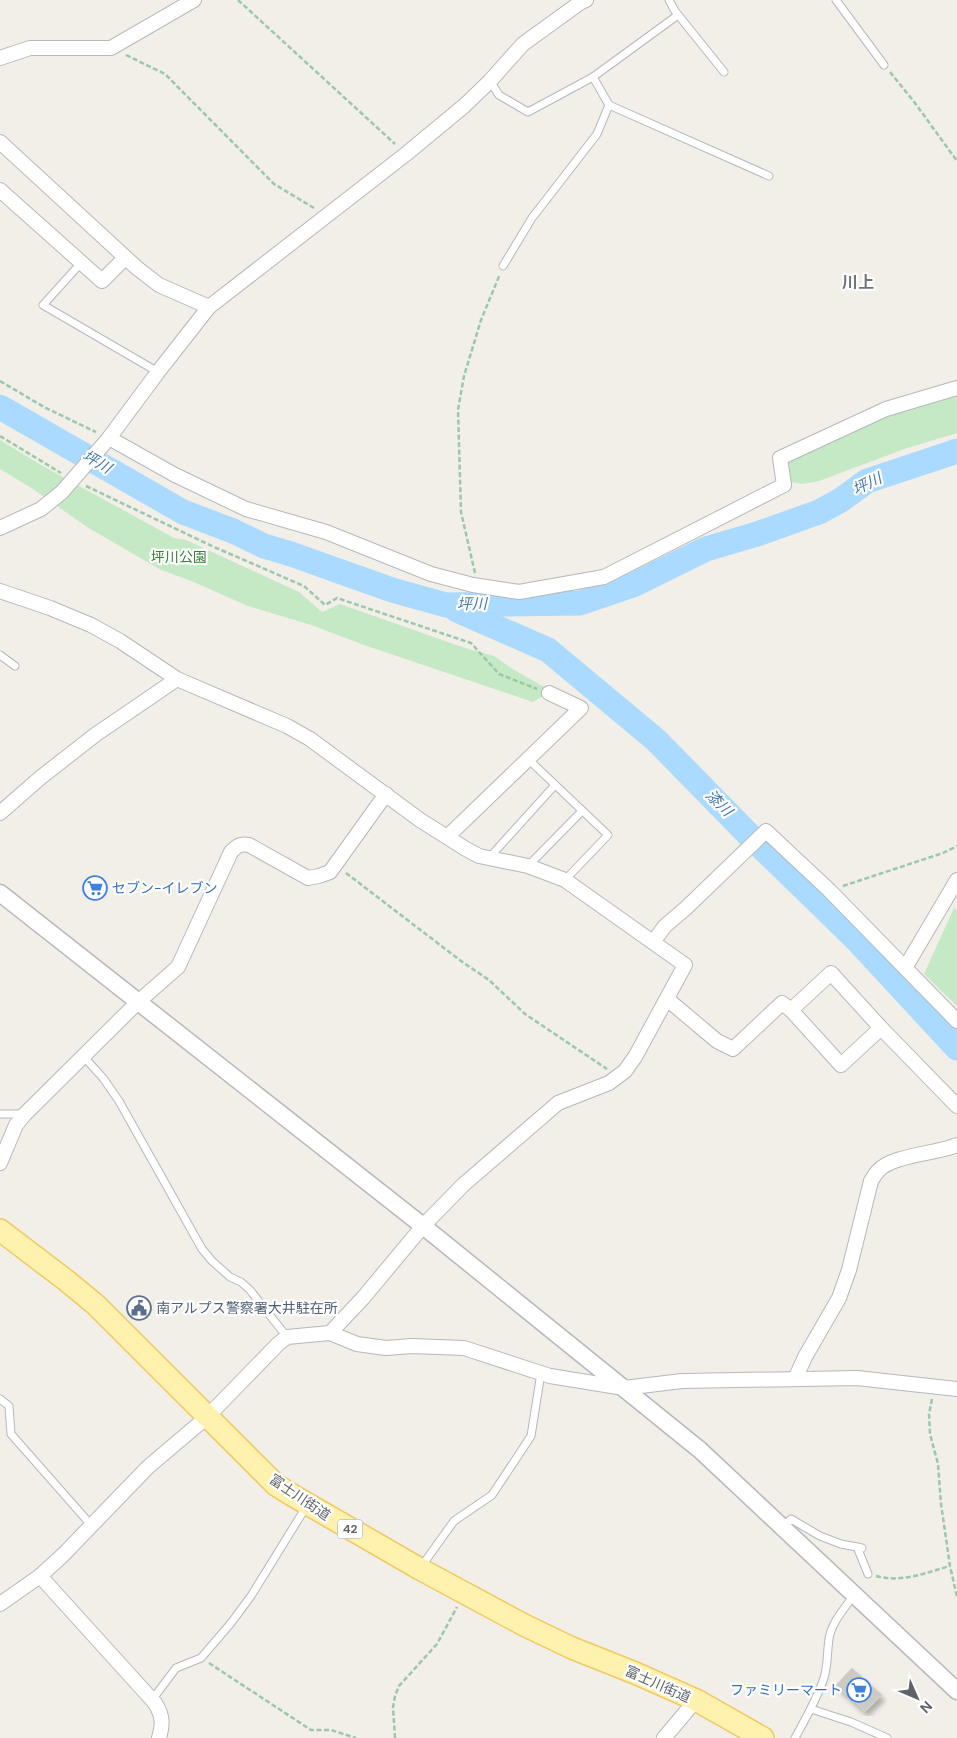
<svg xmlns="http://www.w3.org/2000/svg" width="957" height="1738" viewBox="0 0 957 1738" font-family="'DM Sans','Noto Sans JP',sans-serif">
<style>
.green{fill:#c5e8c5}
.lines{fill:none;stroke-linecap:round;stroke-linejoin:round}
.river{stroke:#aadaff;stroke-width:25}
.building{fill:#cccac5;stroke:#d6d1c6;filter:url(#shadow)}
.service-casing{stroke:#b5b8bc;stroke-width:9}
.minor-casing{stroke:#b5b8bc;stroke-width:16}
.tertiary-casing{stroke:#b5b8bc;stroke-width:19}
.primary-casing{stroke:#f2c960;stroke-width:24}
.path{stroke:#9cc7a9;stroke-width:2.5;stroke-dasharray:5 2.5;stroke-linecap:butt}
.service{stroke:#fff;stroke-width:7}
.minor{stroke:#fff;stroke-width:14}
.tertiary{stroke:#fff;stroke-width:16}
.primary{stroke:#fff2af;stroke-width:21}
.labels{text-anchor:middle;stroke-width:4.5;stroke-linejoin:round;paint-order:stroke}
.shield{fill:#fff;stroke:#8f9295;stroke-width:1}
.shield-label{font-size:12px;font-weight:bold;fill:#5f6368}
.park-label{font-size:14px;fill:#348238;stroke:#fff}
.shop-label{font-size:14px;fill:#366cbe;stroke:#fff;text-anchor:start}
.service-label{font-size:14px;fill:#4e5e75;stroke:#fff;text-anchor:start}
.street-label{font-size:14px;fill:#5f6368;stroke:#fff}
.water-label{font-size:15px;font-style:italic;fill:#4174aa;stroke:#fff}
.quarter-label{font-size:16px;font-weight:bold;fill:#70757a;stroke:#fff}
</style>
<defs>
<filter id="shadow"><feDropShadow dx="3" dy="5.5" stdDeviation="2.5" flood-color="#0004"/></filter>
</defs>
<rect width="100%" height="100%" fill="#f1efe8"/>
<g class="green">
<path d="M957 392V433L907 448 819 481 802 484 791 482 787 457 888 411Z"/>
<path d="M0 440 41 465 174 538 186 540 299 592 322 612 340 604 465 648 494 656 511 668 544 687 543 696 533 702 367 646 311 625 248 606 189 580 161 570 87 527 33 489 0 469Z"/>
<path d="M954 908 957 910V1006L924 974Z"/>
</g>
<g class="lines">
<g class="river">
<path d="M0 407 183 512 233 531 264 546 291 554 392 590 446 605 580 603 633 585 706 549 757 534 819 512 841 500 867 481 957 451"/>
<path d="M457 610 548 650 656 740 749 835 855 938 957 1048"/>
</g>
</g>
<path class="building" d="M852 1668 882 1695 865 1711 836 1685Z"/>
<g class="lines">
<g class="service-casing">
<g id="service">
<path d="M669 0 675 11 724 72"/>
<path d="M836 0 884 65"/>
<path d="M490 81 499 95 528 112 593 77 678 15"/>
<path d="M609 105 769 176"/>
<path d="M81 263 43 305 158 372"/>
<path d="M503 266 532 218 597 134 609 105 593 77"/>
<path d="M0 655 15 666"/>
<path d="M528 759 608 835 565 880"/>
<path d="M489 858 555 785"/>
<path d="M528 866 582 811"/>
<path d="M84 1057 103 1078 119 1101 202 1249 212 1261 230 1277 241 1282 250 1290 287 1337"/>
<path d="M0 1114H25"/>
<path d="M0 1399 9 1406 11 1434 92 1526"/>
<path d="M782 1527 791 1519 820 1536 841 1544 862 1548"/>
<path d="M857 1547 868 1574"/>
<path d="M421 1567 454 1521 492 1495 531 1436 541 1373"/>
<path d="M152 1700 176 1668 201 1658 231 1623 251 1596 306 1507"/>
<path d="M811 1709 851 1722 887 1738"/>
<path d="M795 1738C806 1718 817 1699 824 1678 828 1665 827 1652 829 1639 831 1623 845 1608 854 1595"/>
</g>
</g>
<g class="minor-casing">
<g id="minor">
<path d="M0 58 30 48H111L194 0"/>
<path d="M0 142 137 268 159 285 209 307"/>
<path d="M0 190 102 281 125 258"/>
<path d="M109 438 175 475 246 509 326 532 431 574 473 585 519 592 604 577 784 485 780 458 886 409 957 388"/>
<path d="M0 528 41 509 62 492 109 438 158 372 209 307 406 154 464 106 490 81 523 44 581 2 586 0"/>
<path d="M0 591 50 608 91 625 120 641 177 679 287 726 310 739 420 820 466 849 479 856 528 866 565 880 685 965 635 1057 625 1071 609 1083 558 1103 463 1185 423 1226 363 1298 330 1333 287 1337 278 1344 207 1417 148 1467 63 1555 40 1576 0 1604"/>
<path d="M0 813 40 778 95 735 177 679"/>
<path d="M447 837 581 708 549 693"/>
<path d="M653 942 665 926 686 908 766 831 829 890 957 1021"/>
<path d="M905 968 957 880"/>
<path d="M667 999 717 1041 733 1049 782 1003 791 1010 831 973 881 1028"/>
<path d="M791 1010 841 1065 881 1028 957 1106"/>
<path d="M0 1163 16 1125 25 1114 138 1002 178 967 231 852C237 846 240 843 249 845L308 878 319 876 330 872 386 794"/>
<path d="M330 1333 357 1344 386 1348 412 1346 464 1348 550 1376 624 1388 682 1381 857 1378 957 1389"/>
<path d="M795 1379 805 1357 839 1298 849 1270 871 1181C873 1178 875 1174 878 1171 892 1155 936 1154 957 1145"/>
<path d="M40 1576 155 1703C163 1716 163 1724 159 1738"/>
<path d="M664 1738 696 1700"/>
</g>
</g>
<g class="tertiary-casing">
<path id="tertiary" d="M0 893 423 1226 700 1450 957 1691"/>
</g>
<g class="primary-casing">
<path id="primary" d="M0 1230 67 1281 96 1305 276 1485 292 1495 420 1569 524 1625 572 1648 635 1673 696 1700 763 1738"/>
</g>
<g class="path">
<path d="M238 0 395 144"/>
<path d="M126 55 165 74 274 184 314 208"/>
<path d="M890 72 915 103 957 161"/>
<path d="M0 381 44 407 96 432"/>
<path d="M0 436 61 473"/>
<path d="M86 486 214 547 304 586 325 605 337 598 471 643 499 674 537 689"/>
<path d="M475 573 461 512 458 410 464 376 481 320 500 274"/>
<path d="M346 873 461 961 489 980 525 1014 607 1069"/>
<path d="M843 886 943 853 957 846"/>
<path d="M932 1399 929 1414 930 1434 938 1464 941 1504 950 1566 957 1597"/>
<path d="M876 1576C902 1583 925 1573 950 1566"/>
<path d="M209 1663 311 1730H331L356 1738"/>
<path d="M395 1738 393 1707 395 1696 399 1686 437 1644 457 1607"/>
</g>
<use href="#service" class="service"/>
<use href="#minor" class="minor"/>
<use href="#tertiary" class="tertiary"/>
<use href="#primary" class="primary"/>
</g>
<defs>
<g id="supermarket-ring" transform="scale(1.25)"><circle r="9.5" fill="#fff" stroke="#3f7fe0" stroke-width="1.5"/><path d="M-6-5.5h2.5l.6 2H6L4.5 2H-2.5L-4.4-4H-6ZM-1.5 3.2a1.3 1.3 0 1 0 .1 0ZM3 3.2a1.3 1.3 0 1 0 .1 0Z" fill="#3f7fe0"/></g>
<g id="civic-ring" transform="scale(1.25)"><circle r="9.5" fill="#fff" stroke="#5c6f8a" stroke-width="1.5"/><path d="M-.6-6.5H3V-4.5H.6V-3L4-1V1h2V6H-6V1h2V-1L-.6-3ZM-1.2 2.5V6h2.4V2.5Z" fill="#5c6f8a"/></g>
</defs>
<g fill-rule="evenodd">
<use href="#supermarket-ring" x="95" y="888"/>
<use href="#civic-ring" x="139" y="1308"/>
<use href="#supermarket-ring" x="859" y="1690"/>
</g>
<g class="labels">
<rect class="shield" x="337.5" y="1519.5" width="25" height="19" rx="4"/>
<g class="shield-label">
<text x="350" y="1533">42</text>
</g>
<g class="park-label">
<text x="179" y="562">坪川公園</text>
</g>
<g class="shop-label">
<text x="112" y="893">セブン-イレブン</text>
<text x="842" y="1695" text-anchor="end">ファミリーマート</text>
</g>
<g class="service-label">
<text x="156" y="1313">南アルプス警察署大井駐在所</text>
</g>
<g class="street-label">
<text transform="translate(300 1497) rotate(34)" y="5">富士川街道</text>
<text transform="translate(658 1684) rotate(24)" y="5">富士川街道</text>
</g>
<g class="water-label">
<text transform="translate(97 462) rotate(30)" y="5">坪川</text>
<text transform="translate(867 484) rotate(-26)" y="5">坪川</text>
<text transform="translate(472 604) rotate(-1)" y="5">坪川</text>
<text transform="translate(719 803) rotate(45)" y="5">漆川</text>
</g>
<g class="quarter-label">
<text x="858" y="288">川上</text>
</g>
</g>
<g transform="translate(917 1698) rotate(135)" stroke="#ffffff" stroke-width="4" paint-order="stroke">
<path d="M0-4L9 19L0 12L-9 19Z" fill="#5f6368"/>
<text y="-8" font-size="14" font-weight="bold" text-anchor="middle" fill="#5f6368">N</text>
</g>
</svg>
